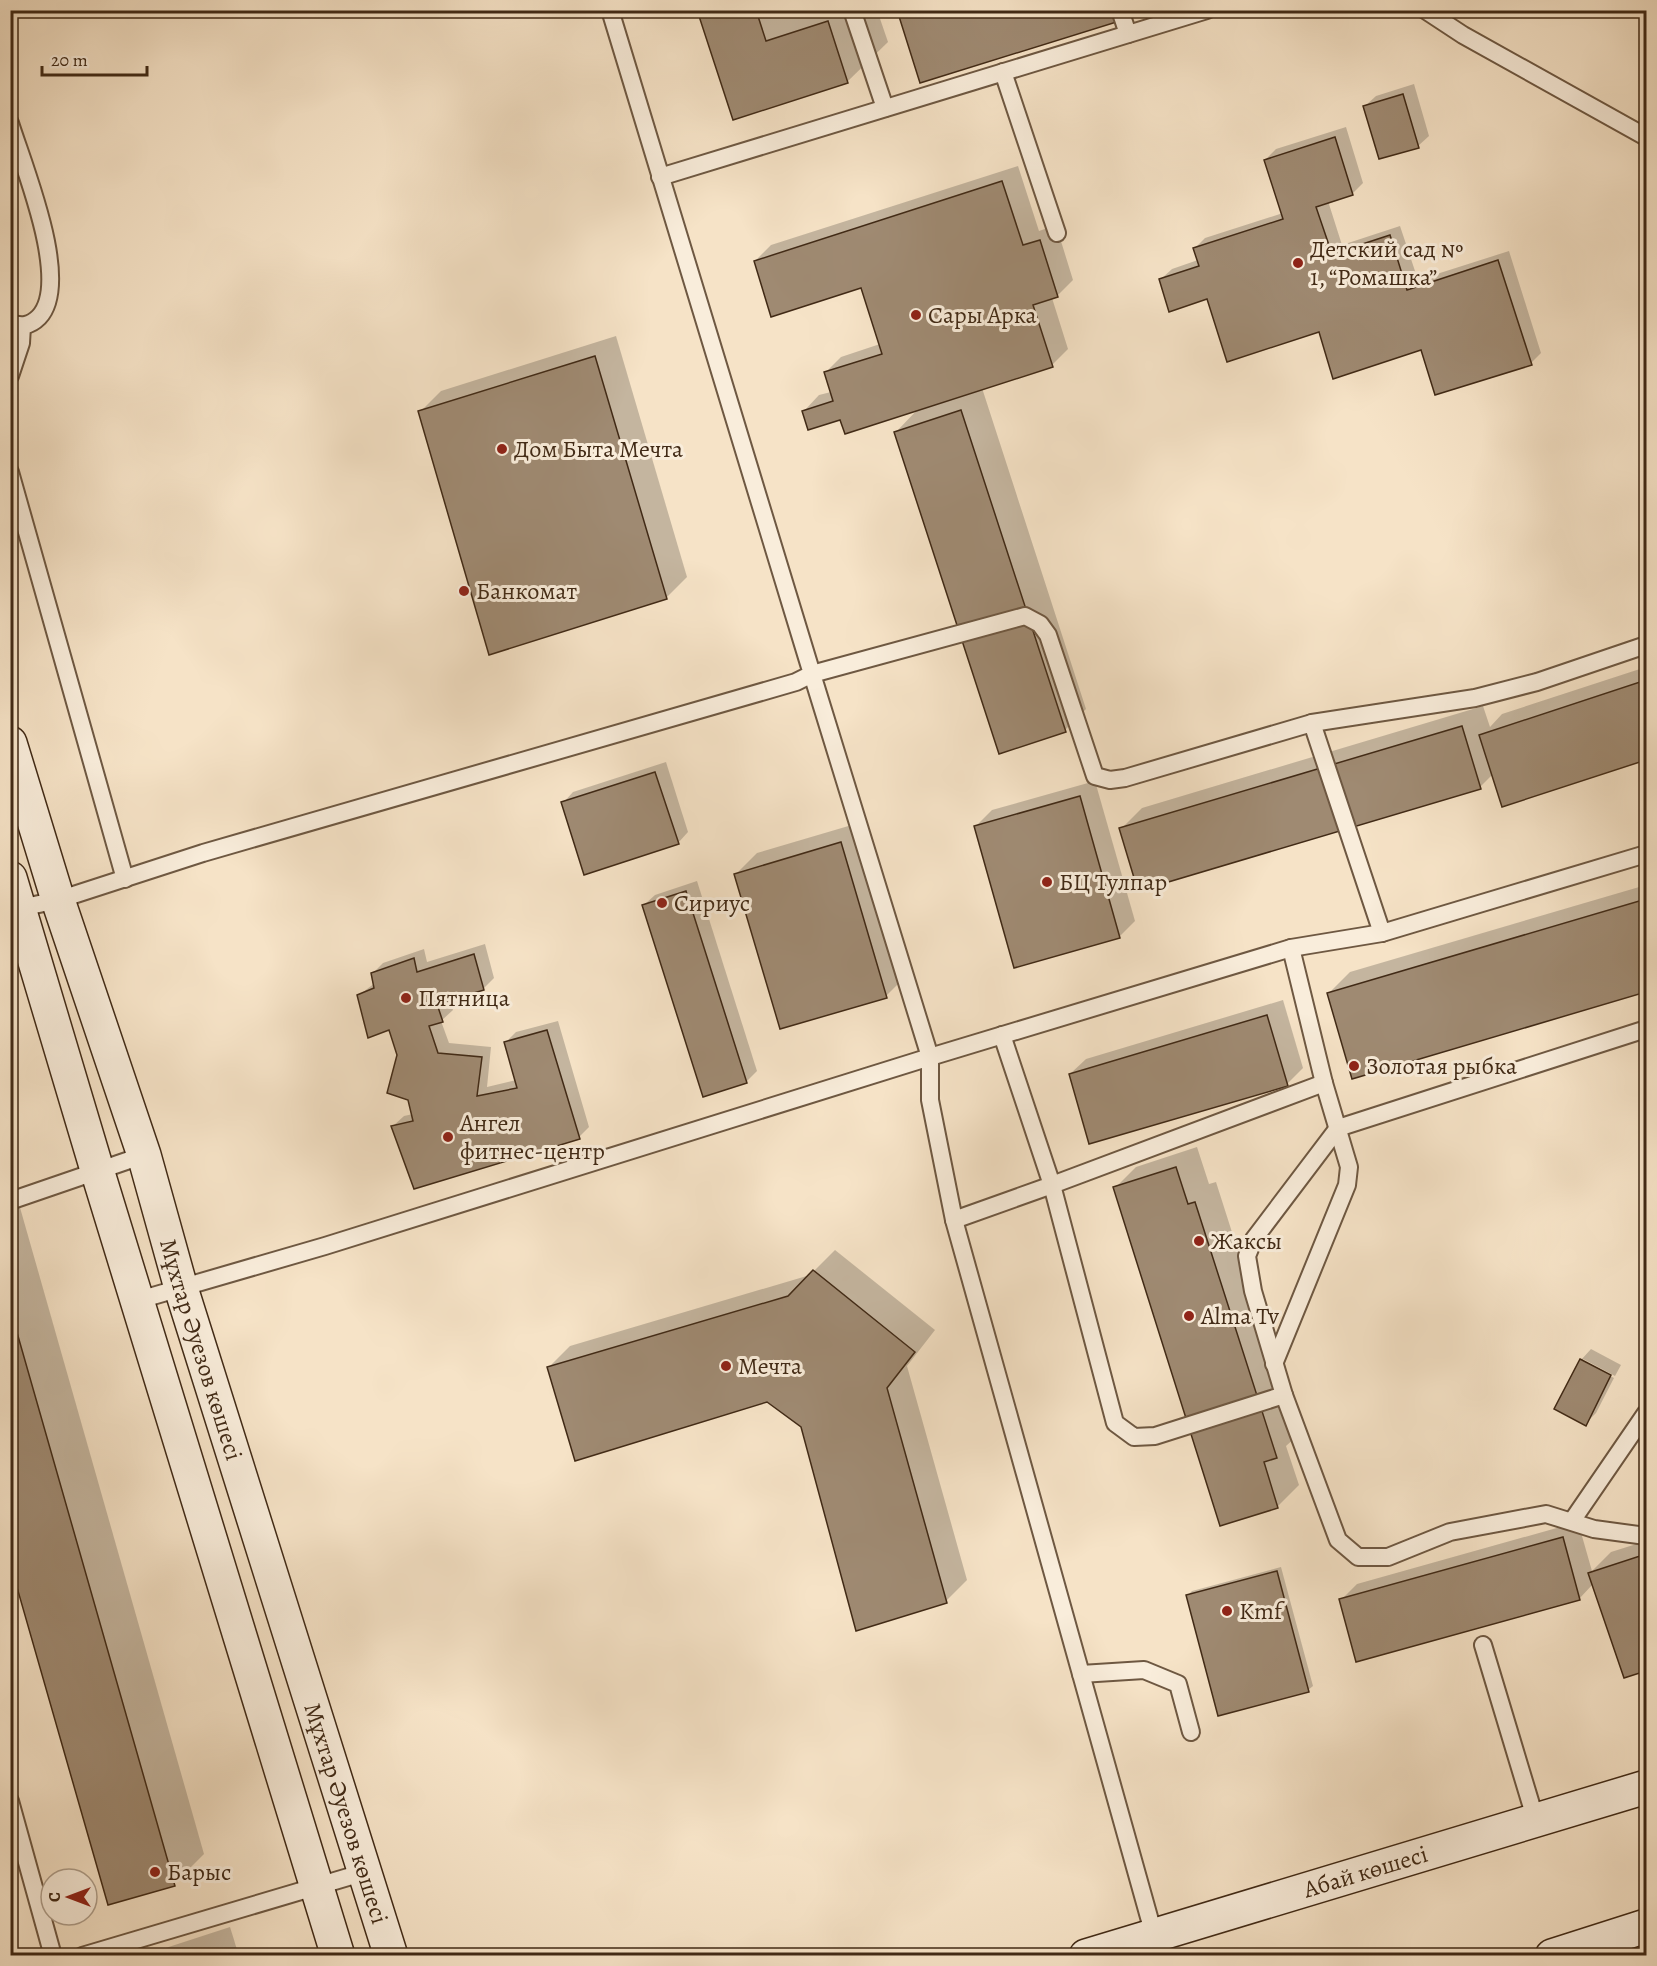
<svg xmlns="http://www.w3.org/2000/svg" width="1657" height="1966" viewBox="0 0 1657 1966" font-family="Alegreya,serif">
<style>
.shadow{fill:#0003}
.building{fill:#9f8a72;stroke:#412a16;stroke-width:1.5}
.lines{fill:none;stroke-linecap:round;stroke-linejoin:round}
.service-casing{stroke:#6e5842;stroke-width:20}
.secondary-casing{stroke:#412a16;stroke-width:36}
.service{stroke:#f9eddb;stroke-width:16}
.secondary{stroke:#f9eddb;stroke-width:33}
.poi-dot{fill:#8f2418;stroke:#f9eddb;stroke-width:2}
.labels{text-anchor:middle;stroke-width:6;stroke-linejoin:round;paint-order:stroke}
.poi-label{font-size:24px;fill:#412a16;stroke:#f9eddb;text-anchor:start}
.street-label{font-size:24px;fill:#412a16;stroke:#f9eddb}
</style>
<rect width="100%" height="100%" fill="#f6e3c7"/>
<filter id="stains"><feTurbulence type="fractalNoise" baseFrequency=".00333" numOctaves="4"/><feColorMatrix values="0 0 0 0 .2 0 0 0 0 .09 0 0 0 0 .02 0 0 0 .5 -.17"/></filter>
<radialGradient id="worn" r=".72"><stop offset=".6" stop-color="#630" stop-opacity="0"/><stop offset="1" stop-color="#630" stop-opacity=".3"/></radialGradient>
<g class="shadow">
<path d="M699 10H877L888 42 847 82Z"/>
<path d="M1414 84 1429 136 1418 146 1365 106 1376 96Z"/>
<path d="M1346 127 1363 183 1353 193 1328 201 1342 245 1400 226 1418 280 1509 251 1541 353 1531 363 1320 331 1208 297 1161 279 1172 269 1198 260 1195 248 1205 238 1283 213 1265 160 1276 149Z"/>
<path d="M1018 166 1039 231 1056 225 1073 280 1057 296 1052 298 1068 349 1052 365 982 388 1086 709 1065 730 896 432 919 408 841 418 804 411 819 395 831 392 825 373 841 357 880 344 862 287 755 261 771 245Z"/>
<path d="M616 336 687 577 666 598 420 412 441 391Z"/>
<path d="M1646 667V759L1503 805 1493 774 1480 787 1121 829 1142 808 1483 706 1490 727 1502 714Z"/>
<path d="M666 762 688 832 678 843 563 803 573 792Z"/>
<path d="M1095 781 1135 921 1119 937 976 826 992 810Z"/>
<path d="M862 822 907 975 886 996 736 874 757 853Z"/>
<path d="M697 881 757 1071 747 1081 704 1095 644 905 655 895Z"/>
<path d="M1646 885V991L1353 1077 1329 993 1350 972Z"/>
<path d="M485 944 494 978 483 989 449 999 453 1010 441 1021 449 1043 491 1047 487 1087 516 1080 506 1042 516 1032 558 1021 589 1127 579 1137 393 1126 404 1116 413 1114 398 1055 390 1028 359 995 375 983 373 973 383 963 424 949 427 962Z"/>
<path d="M1283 1000 1303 1068 1287 1084 1070 1074 1086 1059Z"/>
<path d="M1197 1147 1209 1184 1216 1182 1297 1436 1286 1446 1299 1485 1278 1506 1221 1524 1115 1188 1136 1167Z"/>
<path d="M19 1204 204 1854 174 1884 10 1558V1206Z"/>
<path d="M835 1250 935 1330 907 1366 967 1580 946 1601 802 1426 767 1400 549 1367 570 1346 810 1275Z"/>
<path d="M1591 1349 1621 1365 1615 1376 1583 1359V1362L1614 1378 1596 1413 1585 1424 1581 1360Z"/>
<path d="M1578 1522 1592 1571 1611 1552 1646 1541V1670L1625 1676 1593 1584 1579 1599 1341 1600 1357 1584Z"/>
<path d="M1281 1567 1313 1686 1308 1690 1187 1596 1192 1591Z"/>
<path d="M230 1927 239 1956H141Z"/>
</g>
<g class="building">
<path d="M697 10H756L766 41 828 21 848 83 733 120Z"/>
<path d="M897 10H1155L920 83Z"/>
<path d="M1403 94 1419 148 1379 159 1363 106Z"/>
<path d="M1335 137 1353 195 1316 207 1332 254 1390 235 1407 290 1498 260 1532 365 1435 395 1421 350 1333 379 1319 332 1227 362 1207 299 1169 312 1159 279 1199 266 1193 248 1283 219 1264 160Z"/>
<path d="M1002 181 1023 245 1040 240 1058 297 1033 305 1053 367 845 434 840 420 808 430 802 411 833 401 824 372 882 354 861 288 771 317 754 261Z"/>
<path d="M595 356 667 599 489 655 418 411Z"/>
<path d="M961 410 1066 732 999 754 894 432Z"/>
<path d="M1646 680V760L1502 807 1479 735Z"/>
<path d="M1462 726 1481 789 1138 891 1119 828Z"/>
<path d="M655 772 679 844 584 875 561 802Z"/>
<path d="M1080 796 1120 938 1014 968 974 826Z"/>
<path d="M841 842 887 998 780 1029 734 874Z"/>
<path d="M686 891 747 1083 703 1097 642 905Z"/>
<path d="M1646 899V992L1352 1079 1327 993Z"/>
<path d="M474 954 484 990 437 1004 443 1022 429 1026 438 1053 482 1057 477 1096 517 1088 504 1042 547 1030 580 1139 414 1189 391 1126 413 1121 408 1100 387 1093 397 1055 389 1030 368 1038 357 995 374 988 371 973 414 958 417 972Z"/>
<path d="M1267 1015 1288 1086 1089 1144 1069 1074Z"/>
<path d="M1176 1167 1188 1204 1195 1202 1277 1458 1264 1462 1278 1508 1220 1526 1113 1187Z"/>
<path d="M813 1270 915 1352 887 1388 947 1603 856 1631 801 1427 767 1402 575 1461 547 1367 788 1296Z"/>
<path d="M10 1308 175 1886 108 1905 10 1563Z"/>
<path d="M1580 1359 1611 1375 1586 1426 1554 1409Z"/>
<path d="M1563 1537 1580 1600 1356 1662 1339 1599Z"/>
<path d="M1646 1554V1671L1624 1678 1588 1573Z"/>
<path d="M1277 1571 1309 1692 1218 1716 1186 1595Z"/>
</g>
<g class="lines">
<g class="service-casing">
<g id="service">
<path d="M852 10 885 108"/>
<path d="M1120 10 1128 34"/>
<path d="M1425 10 1463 35 1646 137"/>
<path d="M1003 72 1057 233"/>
<path d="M10 123C23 165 72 282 39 317 30 326 22 327 10 323"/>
<path d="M660 177 1207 10"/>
<path d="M10 376 21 343 22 326"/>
<path d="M10 472 125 879"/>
<path d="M1312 723 1475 698 1537 682 1646 645"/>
<path d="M20 908 58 900 203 853 796 682 812 674 610 10"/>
<path d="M1646 1029 1338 1128 1254 1239 1247 1256 1253 1291 1284 1395 1338 1540 1358 1557H1388L1450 1532 1546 1514 1594 1529 1646 1536"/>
<path d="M10 1201 144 1155"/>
<path d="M954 1220 1052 1185 1002 1035"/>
<path d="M139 1300 325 1246 930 1057 1291 948 1382 933 1646 854"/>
<path d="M1274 1364 1347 1185 1349 1167 1324 1083 1291 948"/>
<path d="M1284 1395 1155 1436 1134 1437 1115 1423 1052 1185 1324 1083"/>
<path d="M1572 1521 1646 1413"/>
<path d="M1483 1645 1536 1821"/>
<path d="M1081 1674 1144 1670 1178 1684 1191 1732"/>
<path d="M10 1801 53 1956"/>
<path d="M1154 1935 954 1220 930 1100V1057L812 674 1025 616 1040 624 1048 635 1095 776 1110 780 1125 778 1312 723 1382 933"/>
<path d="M82 1956 365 1872"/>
</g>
</g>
<g class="secondary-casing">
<g id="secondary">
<path id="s1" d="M10 743 58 900 144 1155 181 1288 391 1956"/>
<path d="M10 878 98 1173 338 1956"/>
<path id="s2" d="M1086 1956 1646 1787"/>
<path d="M1552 1956 1646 1926"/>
</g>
</g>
<use href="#service" class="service"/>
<use href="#secondary" class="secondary"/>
</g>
<g class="poi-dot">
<circle cx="1298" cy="263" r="6"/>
<circle cx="916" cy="315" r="6"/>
<circle cx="502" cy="449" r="6"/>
<circle cx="464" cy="591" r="6"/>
<circle cx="1047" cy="882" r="6"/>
<circle cx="662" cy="903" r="6"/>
<circle cx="406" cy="998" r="6"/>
<circle cx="1354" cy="1066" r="6"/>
<circle cx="448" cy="1137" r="6"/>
<circle cx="1199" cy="1241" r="6"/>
<circle cx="1189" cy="1316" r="6"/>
<circle cx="726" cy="1366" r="6"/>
<circle cx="1227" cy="1611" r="6"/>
<circle cx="155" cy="1872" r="6"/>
</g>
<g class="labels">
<g class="poi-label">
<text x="1310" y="257">Детский сад №<tspan x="1310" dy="28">1, “Ромашка”</tspan></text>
<text x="928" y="323">Сары Арка</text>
<text x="514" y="457">Дом Быта Мечта</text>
<text x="476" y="599">Банкомат</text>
<text x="1059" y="890">БЦ Тулпар</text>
<text x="674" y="911">Сириус</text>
<text x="418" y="1006">Пятница</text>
<text x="1366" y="1074">Золотая рыбка</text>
<text x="460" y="1131">Ангел<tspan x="460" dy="28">фитнес-центр</tspan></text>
<text x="1211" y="1249">Жаксы</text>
<text x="1201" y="1324">Alma Tv</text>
<text x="738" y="1374">Мечта</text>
<text x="1239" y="1619">Kmf</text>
<text x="167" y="1880">Барыс</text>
</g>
<g class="street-label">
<text dy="8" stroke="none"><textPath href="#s1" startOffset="636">Мұхтар Әуезов көшесі</textPath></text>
<text dy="8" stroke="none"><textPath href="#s1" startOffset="1122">Мұхтар Әуезов көшесі</textPath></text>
<text dy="8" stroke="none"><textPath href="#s2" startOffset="292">Абай көшесі</textPath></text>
</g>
</g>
<rect width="1657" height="1966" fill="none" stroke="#f6e3c7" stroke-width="36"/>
<rect x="12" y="12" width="1633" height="1942" fill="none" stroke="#412a16" stroke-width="3"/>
<rect x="18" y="18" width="1621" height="1930" fill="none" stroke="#412a16" stroke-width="1.5"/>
<g transform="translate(69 1897) rotate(270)"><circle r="28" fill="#f9eddb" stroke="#af9f8c" stroke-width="1.5"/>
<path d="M0-4.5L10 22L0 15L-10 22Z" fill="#8f2418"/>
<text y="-9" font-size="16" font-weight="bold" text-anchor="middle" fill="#412a16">С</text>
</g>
<path d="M42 66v9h105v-9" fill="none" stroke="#412a16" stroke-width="3"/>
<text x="51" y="66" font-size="18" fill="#412a16" stroke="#f9eddb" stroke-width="4.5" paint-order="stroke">20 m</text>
<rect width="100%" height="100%" filter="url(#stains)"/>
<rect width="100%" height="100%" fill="url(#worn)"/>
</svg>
